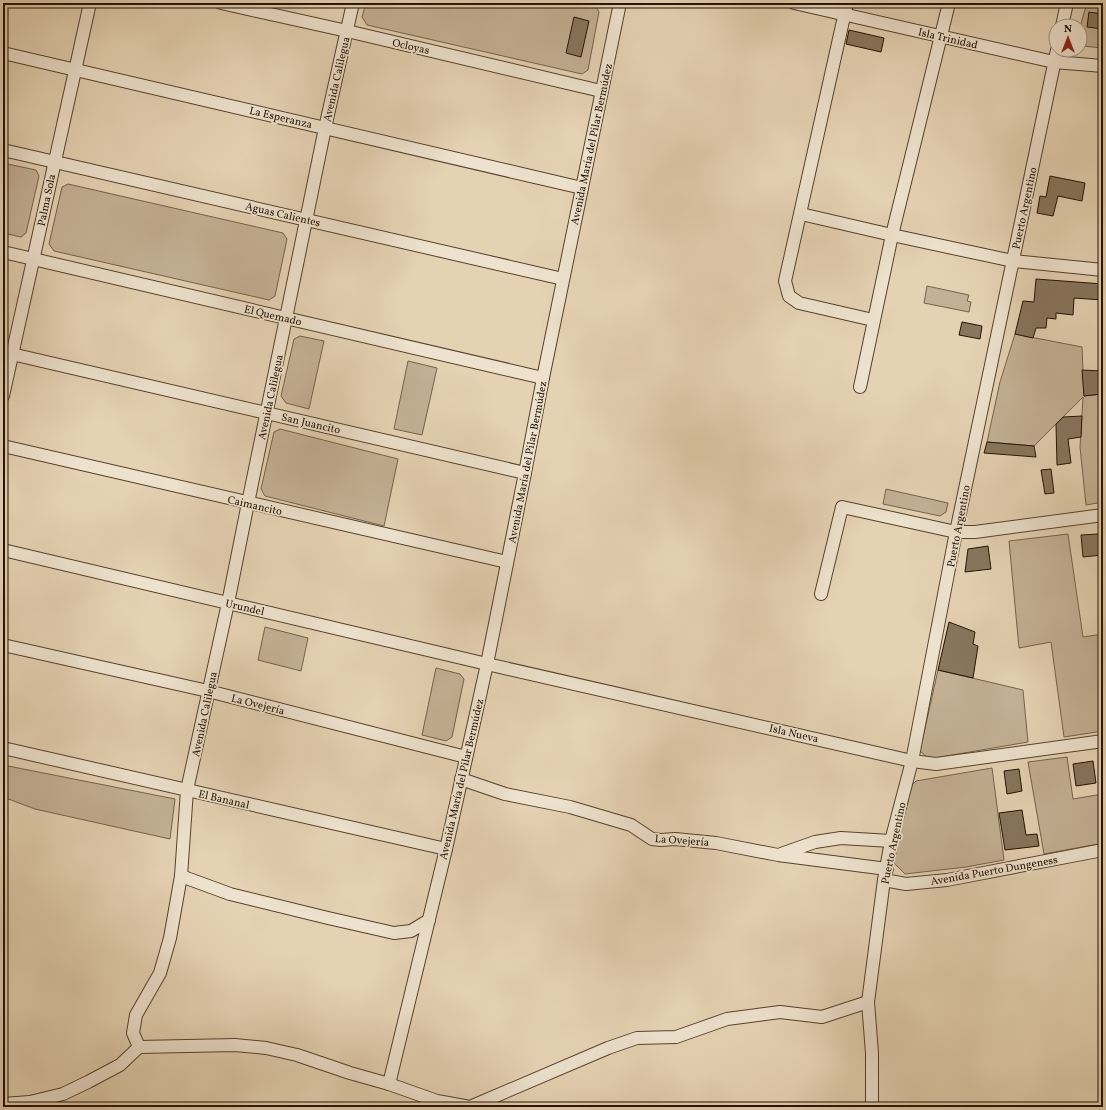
<svg xmlns="http://www.w3.org/2000/svg" width="1106" height="1110" viewBox="0 0 1106 1110" font-family="Vollkorn,serif">
<style>
.green{fill:#c4b195;stroke:#74624a}
.building{fill:#88765d;stroke:#231200}
.lines{fill:none;stroke-linecap:round;stroke-linejoin:round}
.minor-casing{stroke:#54422d;stroke-width:14}
.minor{stroke:#eee2ce;stroke-width:12}
.labels{text-anchor:middle;stroke-width:3.5;stroke-linejoin:round;paint-order:stroke}
.street-label{font-size:11px;fill:#231200;stroke:#eee2ce}
</style>
<rect width="100%" height="100%" fill="#e5d2b3"/>
<filter id="stains"><feTurbulence type="fractalNoise" baseFrequency=".005" numOctaves="4"/><feColorMatrix values="0 0 0 0 .2 0 0 0 0 .09 0 0 0 0 .02 0 0 0 .5 -.17"/></filter>
<radialGradient id="worn" r=".72"><stop offset=".6" stop-color="#630" stop-opacity="0"/><stop offset="1" stop-color="#630" stop-opacity=".3"/></radialGradient>
<g class="green">
<path d="M366 3H581L596 6 599 12 588 70 582 74 367 25 362 17Z"/>
<path d="M1087 3H1103V48L1082 46C1075 35 1084 15 1087 3Z"/>
<path d="M3 163 36 170 39 176 26 233 21 237 3 233Z"/>
<path d="M68 184 283 233 287 239 275 296 269 300 54 251 49 244 62 187Z"/>
<path d="M927 286 969 295 967 301 971 302 969 312 924 303Z"/>
<path d="M1015 334 1082 347 1084 396 1103 394V502L1086 505 1080 447 1083 397 1034 446 987 442 1000 382Z"/>
<path d="M300 336 324 341 309 409 286 403 281 396 294 339Z"/>
<path d="M408 361 437 368 422 435 394 429Z"/>
<path d="M280 429 398 459 384 526 265 496 261 489 274 432Z"/>
<path d="M886 489 948 503 946 512 940 516 883 504Z"/>
<path d="M1068 534 1083 637 1103 634V731L1064 737 1051 642 1019 648 1009 541Z"/>
<path d="M265 627 308 638 301 671 258 660Z"/>
<path d="M436 668 460 674 464 679 452 737 446 741 422 735Z"/>
<path d="M938 670 1023 690 1028 742 929 759 920 751Z"/>
<path d="M1067 757 1073 799 1103 794V843L1044 854 1028 762Z"/>
<path d="M3 765 175 799 170 839 35 809 3 797Z"/>
<path d="M992 768 1004 860 966 867 905 874 894 863 910 787 916 781Z"/>
</g>
<g class="building">
<path d="M1089 12 1103 14V29L1087 27Z"/>
<path d="M574 17 589 21 581 57 566 53Z"/>
<path d="M849 30 884 38 881 52 846 44Z"/>
<path d="M1050 176 1085 183 1082 201 1058 196 1053 216 1037 213 1040 196 1046 197Z"/>
<path d="M1036 279 1103 284V300L1074 298 1073 315 1056 313V319L1047 318 1046 328H1036L1033 338 1015 334 1023 301 1034 302Z"/>
<path d="M962 322 982 326 980 339 959 335Z"/>
<path d="M1082 370 1101 371V394L1084 396Z"/>
<path d="M1082 416 1081 437 1068 439 1071 463 1057 465 1056 424 1063 417Z"/>
<path d="M987 442 1034 446 1036 457 984 453Z"/>
<path d="M1051 469 1054 493 1045 494 1041 470Z"/>
<path d="M1098 534 1102 555 1083 557 1081 535Z"/>
<path d="M988 546 991 569 965 572 968 549Z"/>
<path d="M949 622 975 632 973 644 978 646 973 678 938 670Z"/>
<path d="M1093 761 1096 783 1076 786 1073 764Z"/>
<path d="M1019 769 1022 791 1007 794 1004 771Z"/>
<path d="M1022 810 1026 835 1037 834 1039 846 1005 850 999 813Z"/>
</g>
<g class="lines">
<g class="minor-casing">
<g id="minor">
<path d="M221 3 347 31 601 91"/>
<path d="M794 3 1054 62 1103 66"/>
<path d="M847 3 785 281 789 296 799 303 873 320"/>
<path d="M1062 26 1067 3"/>
<path d="M3 53 582 188"/>
<path d="M3 150 563 279"/>
<path d="M801 214 892 235 1013 261 1103 270"/>
<path d="M3 252 543 378"/>
<path d="M3 352 525 473"/>
<path d="M860 387 892 235 949 3"/>
<path d="M3 396 90 3"/>
<path d="M3 446 507 562"/>
<path d="M3 550 487 664 912 761 936 764 1103 741"/>
<path d="M821 594 842 507 956 532H975L1103 515"/>
<path d="M3 645 208 691 466 757"/>
<path d="M3 748 446 849"/>
<path d="M461 779 505 794 570 807 631 825 652 839 661 840 675 839 716 843 778 855 887 869"/>
<path d="M781 854 815 842 841 838 891 841"/>
<path d="M181 876 230 894 328 918 394 933 411 931 429 920"/>
<path d="M884 880 906 884 947 880 1103 850"/>
<path d="M139 1047 235 1045 266 1048 297 1055 350 1073 389 1084 446 849 487 664 525 473 543 378 620 3"/>
<path d="M389 1084 437 1101 470 1107 608 1048 637 1038 676 1037 727 1019 780 1012 822 1017 868 1002"/>
<path d="M3 1104 30 1102 63 1094 88 1082 120 1065 139 1047 133 1033 136 1015 160 973 170 938 181 876 187 790 228 603 248 503 325 128 353 3"/>
<path d="M872 1107V1053L868 1002 884 880 891 841 912 761 956 532 1057 50"/>
</g>
</g>
<use href="#minor" class="minor"/>
</g>
<g class="labels">
<g class="street-label">
<text transform="translate(948 38) rotate(13)" y="4">Isla Trinidad</text>
<text transform="translate(411 46) rotate(13)" y="4">Ocloyas</text>
<text transform="translate(336 79) rotate(-77)" y="4">Avenida Calilegua</text>
<text transform="translate(281 117) rotate(13)" y="4">La Esperanza</text>
<text transform="translate(591 144) rotate(-78)" y="4">Avenida María del Pilar Bermúdez</text>
<text transform="translate(46 200) rotate(-78)" y="4">Palma Sola</text>
<text transform="translate(1024 208) rotate(-78)" y="4">Puerto Argentino</text>
<text transform="translate(283 214) rotate(13)" y="4">Aguas Calientes</text>
<text transform="translate(273 315) rotate(13)" y="4">El Quemado</text>
<text transform="translate(270 397) rotate(-78)" y="4">Avenida Calilegua</text>
<text transform="translate(311 423) rotate(13)" y="4">San Juancito</text>
<text transform="translate(527 462) rotate(-79)" y="4">Avenida María del Pilar Bermúdez</text>
<text transform="translate(255 505) rotate(13)" y="4">Caimancito</text>
<text transform="translate(958 526) rotate(-79)" y="4">Puerto Argentino</text>
<text transform="translate(245 607) rotate(13)" y="4">Urundel</text>
<text transform="translate(258 704) rotate(14)" y="4">La Ovejería</text>
<text transform="translate(204 714) rotate(-78)" y="4">Avenida Calilegua</text>
<text transform="translate(794 733) rotate(13)" y="4">Isla Nueva</text>
<text transform="translate(461 779) rotate(-77)" y="4">Avenida María del Pilar Bermúdez</text>
<text transform="translate(224 799) rotate(13)" y="4">El Bananal</text>
<text transform="translate(682 840) rotate(4)" y="4">La Ovejería</text>
<text transform="translate(893 843) rotate(-78)" y="4">Puerto Argentino</text>
<text transform="translate(994 870) rotate(-10)" y="4">Avenida Puerto Dungeness</text>
</g>
</g>
<rect width="1106" height="1110" fill="none" stroke="#e5d2b3" stroke-width="16"/>
<rect x="4" y="4" width="1098" height="1102" fill="none" stroke="#231200" stroke-width="2"/>
<rect x="8" y="8" width="1090" height="1094" fill="none" stroke="#231200"/>
<g transform="translate(1068 38)"><circle r="19" fill="#eee2ce" stroke="#9d8f7c"/>
<path d="M0-3L7 15L0 10L-7 15Z" fill="#8f2418"/>
<text y="-6" font-size="11" font-weight="bold" text-anchor="middle" fill="#231200">N</text>
</g>
<rect width="100%" height="100%" filter="url(#stains)"/>
<rect width="100%" height="100%" fill="url(#worn)"/>
</svg>
